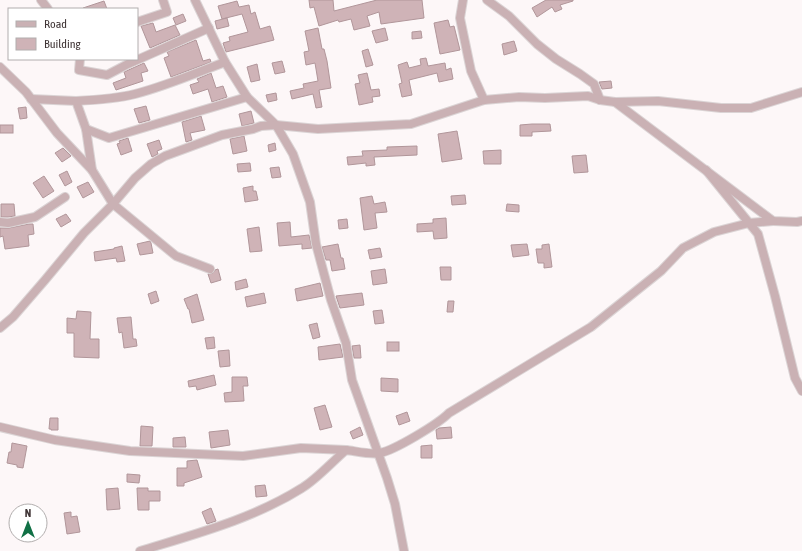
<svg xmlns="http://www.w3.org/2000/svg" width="802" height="551" viewBox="0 0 802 551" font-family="'Asap Condensed',sans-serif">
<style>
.building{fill:#cfb3b7;stroke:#b1969a}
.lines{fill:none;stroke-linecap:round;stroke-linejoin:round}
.minor-casing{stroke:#dbd4d5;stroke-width:10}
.minor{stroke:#cab1b4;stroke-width:8}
</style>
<rect width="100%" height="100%" fill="#fdf7f8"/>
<g class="building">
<path d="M309 0H333L334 11 377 0H422L424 18 381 24 379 12 367 16 370 26 354 30 351 19 339 22 338 20 319 26 314 7 310 8Z"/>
<path d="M546 0H573V1L560 5 562 9 555 12 552 7 537 17 532 8Z"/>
<path d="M104 1 107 9H83V8Z"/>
<path d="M237 1 239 7 249 5 251 14 255 12 260 29 270 26 274 40 226 52 223 43 230 41 229 37 248 32 242 14 222 19 218 6Z"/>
<path d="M183 14 186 21 176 25 173 18Z"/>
<path d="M227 18 229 26 217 29 215 21Z"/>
<path d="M448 20 450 27 454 26 460 50 440 54 434 23Z"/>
<path d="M153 23 156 32 175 25 180 35 150 48 141 26Z"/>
<path d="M318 28 322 49H324L327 61 331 88 319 90 322 107 316 108 313 94 292 99 290 91 304 88 303 84 318 81 315 63 306 65 304 52 309 51 305 31Z"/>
<path d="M385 28 388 40 376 43 372 31Z"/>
<path d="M421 31 422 38 412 39V32Z"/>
<path d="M196 40 203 61 210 59 211 62 171 77 164 58 169 56 167 52Z"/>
<path d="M514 41 517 51 504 55 502 44Z"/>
<path d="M368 49 373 65 366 67 362 51Z"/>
<path d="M426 58 428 66 445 63 446 70 451 68 453 79 439 82 437 73 409 80 412 95 402 97 399 84 402 83 398 65 407 62 409 68 421 65 420 59Z"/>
<path d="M282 61 285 72 275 74 272 63Z"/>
<path d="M144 63 148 71 141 73 143 81 116 90 113 83 126 78 124 72Z"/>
<path d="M257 64 260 80 251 82 247 67Z"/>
<path d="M211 73 216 88 223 86 227 97 212 102 208 89 193 94 190 85 199 82 197 79Z"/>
<path d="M367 73 371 90 379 89 380 96 372 97 373 102 359 105 355 84 360 83 358 75Z"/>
<path d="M611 81 612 88 602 89 599 82Z"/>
<path d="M276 93 277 100 268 102 266 95Z"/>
<path d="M146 106 150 120 139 123 134 109Z"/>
<path d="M26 107 27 118 20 119 18 108Z"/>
<path d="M251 111 254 123 242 126 239 114Z"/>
<path d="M201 116 205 130 190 133 192 140 186 142 182 122Z"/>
<path d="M532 124H550L551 131 532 132V136H520V125Z"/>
<rect x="0" y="125" width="13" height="8"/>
<path d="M457 131 462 159 442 162 438 134Z"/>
<path d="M244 136 247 151 233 154 230 139Z"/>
<path d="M128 138 132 151 121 155 117 144 120 143 119 141Z"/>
<path d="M159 140 162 149 157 151 158 154 152 157 147 144Z"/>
<path d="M275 143 276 150 269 152 268 145Z"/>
<path d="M417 146V155L374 157 375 165 366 166V163L348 165 347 157 363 156 362 151 387 150V147Z"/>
<path d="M63 148 71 156 62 162 55 153Z"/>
<path d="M501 150V164H484L483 151Z"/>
<path d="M586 155 588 172 574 173 572 156Z"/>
<path d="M250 163 251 171 238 172 237 164Z"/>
<path d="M279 167 281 177 272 178 270 168Z"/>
<path d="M67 171 72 182 65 186 59 175Z"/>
<path d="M44 176 54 191 43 198 33 183Z"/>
<path d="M88 182 94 192 83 198 77 187Z"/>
<path d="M253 186V191H256L258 200 245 202 243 188Z"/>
<path d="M465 195 466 204 452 205 451 196Z"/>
<path d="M372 196 374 204 385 202 387 212 375 213 377 228 364 230 360 198Z"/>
<path d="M1 204H14L15 216 8 217H1Z"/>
<path d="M507 204 519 205V212L506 211Z"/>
<path d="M66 214 71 221 61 227 56 219Z"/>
<path d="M446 218 447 238 434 239 433 231 417 232V224L433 223V219Z"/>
<path d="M347 219 348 228 339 229 338 220Z"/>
<path d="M290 222 291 237 309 235 312 248 302 249V244L279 246 277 223Z"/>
<path d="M29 224H33L34 234 28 235 29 246 5 249 3 236 0 237V228H9Z"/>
<path d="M259 227 262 251 250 252 247 229Z"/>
<path d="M150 241 151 243 153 253 140 255 137 244Z"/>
<path d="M338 244 341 258H343L345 269 332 271 330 260H326L322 247Z"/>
<path d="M527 244 529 255 513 257 511 245Z"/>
<path d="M549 244 552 267 544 268V263H538L536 249H542V245Z"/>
<path d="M122 246 125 261 117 262 116 258 95 261 94 252 114 249V248Z"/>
<path d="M380 248 382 257 370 259 368 250Z"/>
<path d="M440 267H451V280H441Z"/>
<path d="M218 269 221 280 211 283 208 274 213 273 215 270Z"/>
<path d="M385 269 387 283 373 285 371 271Z"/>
<path d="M246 279 248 287 236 290 235 282Z"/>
<path d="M320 283 323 296 297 301 295 289Z"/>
<path d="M156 291 159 301 151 304 148 294Z"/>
<path d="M264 293 266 303 247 307 245 297Z"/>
<path d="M362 293 364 305 340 308 336 296Z"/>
<path d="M197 294 204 320 192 323 189 309H188L184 299Z"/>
<path d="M448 301H454L453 312H447Z"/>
<path d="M382 310 384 323 375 324 373 311Z"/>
<path d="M77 311 91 312 90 339H99V358L74 357V333H67V318L76 319Z"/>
<path d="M131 317 133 339H136L137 346 124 348 122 332 119 333 117 318Z"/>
<path d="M317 323 320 337 313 339 309 325Z"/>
<path d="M214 337 215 348 207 349 205 338Z"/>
<rect x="387" y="342" width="12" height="9"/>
<path d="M340 344 343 357 319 360 318 347Z"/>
<path d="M360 345 361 358H354L352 346Z"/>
<path d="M229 350 230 366 220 367 218 351Z"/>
<path d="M214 375 216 385 197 390 196 386 189 387 188 381Z"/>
<path d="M232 377H247L248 386H243L244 401 225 402 224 393 232 392Z"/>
<path d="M381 378 398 379V392L381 391Z"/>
<path d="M325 405 332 427 320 430 314 408Z"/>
<path d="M407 412 410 421 399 425 396 416Z"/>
<path d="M50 418H58V430H51V429H49Z"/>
<path d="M141 426 153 427 152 446H140Z"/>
<path d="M360 427 363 435 353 439 350 432Z"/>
<path d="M451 427 452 438 437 439 436 430 439 428Z"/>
<path d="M228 430 230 445 211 448 209 432Z"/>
<path d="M185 437 186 447H173V438Z"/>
<path d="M12 443 27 446 23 468 17 467V465L7 463 9 452H11Z"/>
<path d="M432 445V458H421V446Z"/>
<path d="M197 460 202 477 184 483V486H177V468H187V461Z"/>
<path d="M127 474 140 475 139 483 127 482Z"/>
<path d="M265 485 267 496 256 497 255 486Z"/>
<path d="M118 488 120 509 107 510 106 489Z"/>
<path d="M137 488H148V491H160V501H149V510H138Z"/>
<path d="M211 508 216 521 207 524 202 512Z"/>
<path d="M71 512V517L77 516 80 532 67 534 64 513Z"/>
</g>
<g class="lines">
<g class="minor-casing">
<g id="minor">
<path d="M41 0 48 9"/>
<path d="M195 0 225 62 247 97 276 125 293 154 310 202 316 244 331 300 346 343 352 380 387 478 395 504 404 551"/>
<path d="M463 0 460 18 471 71 484 100"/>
<path d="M487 0 509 16 537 44 556 59 580 74 594 84 600 100"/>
<path d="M137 22 167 12 163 0"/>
<path d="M80 59 79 70 107 75 128 64 209 28"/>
<path d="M0 67 26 92 57 133 92 170 113 204 176 256 210 269"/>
<path d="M31 99 76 101 86 129 92 170"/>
<path d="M76 101C96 100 115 99 135 94 166 86 196 73 225 62"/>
<path d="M615 102 773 221 797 222 802 221"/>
<path d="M86 129 109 138 247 97"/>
<path d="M706 170 758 234 775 296 795 378 802 391"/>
<path d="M0 222 8 223 35 217 65 197"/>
<path d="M0 328 13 317 45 280 84 233 113 204 135 178 151 164 165 156 222 135 253 129 261 126 276 125 318 129 411 124 484 100 519 97 545 98 588 96 600 100 615 102 658 101 721 108H751L802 92"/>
<path d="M0 427 55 440 130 451 243 456 301 448 346 450"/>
<path d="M140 551C195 534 253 519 302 488 316 480 333 461 346 450 355 451 371 455 380 453 395 450 438 424 449 413L591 327 661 271 683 248 714 232 749 223 773 221"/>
</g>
</g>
<use href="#minor" class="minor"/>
</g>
<rect x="8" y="8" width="130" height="52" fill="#ffffff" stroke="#b2aeae"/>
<rect x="16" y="21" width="20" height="6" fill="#cab1b4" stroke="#b2aeae"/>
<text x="44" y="28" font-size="12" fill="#3f3435">Road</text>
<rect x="16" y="38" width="20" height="12" fill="#cfb3b7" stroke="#b2aeae"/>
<text x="44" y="48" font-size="12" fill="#3f3435">Building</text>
<g transform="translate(28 523)"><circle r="19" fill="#ffffff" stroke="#b2aeae"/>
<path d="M0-3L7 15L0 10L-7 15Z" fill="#107045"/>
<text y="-6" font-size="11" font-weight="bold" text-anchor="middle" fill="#3f3435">N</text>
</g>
</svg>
